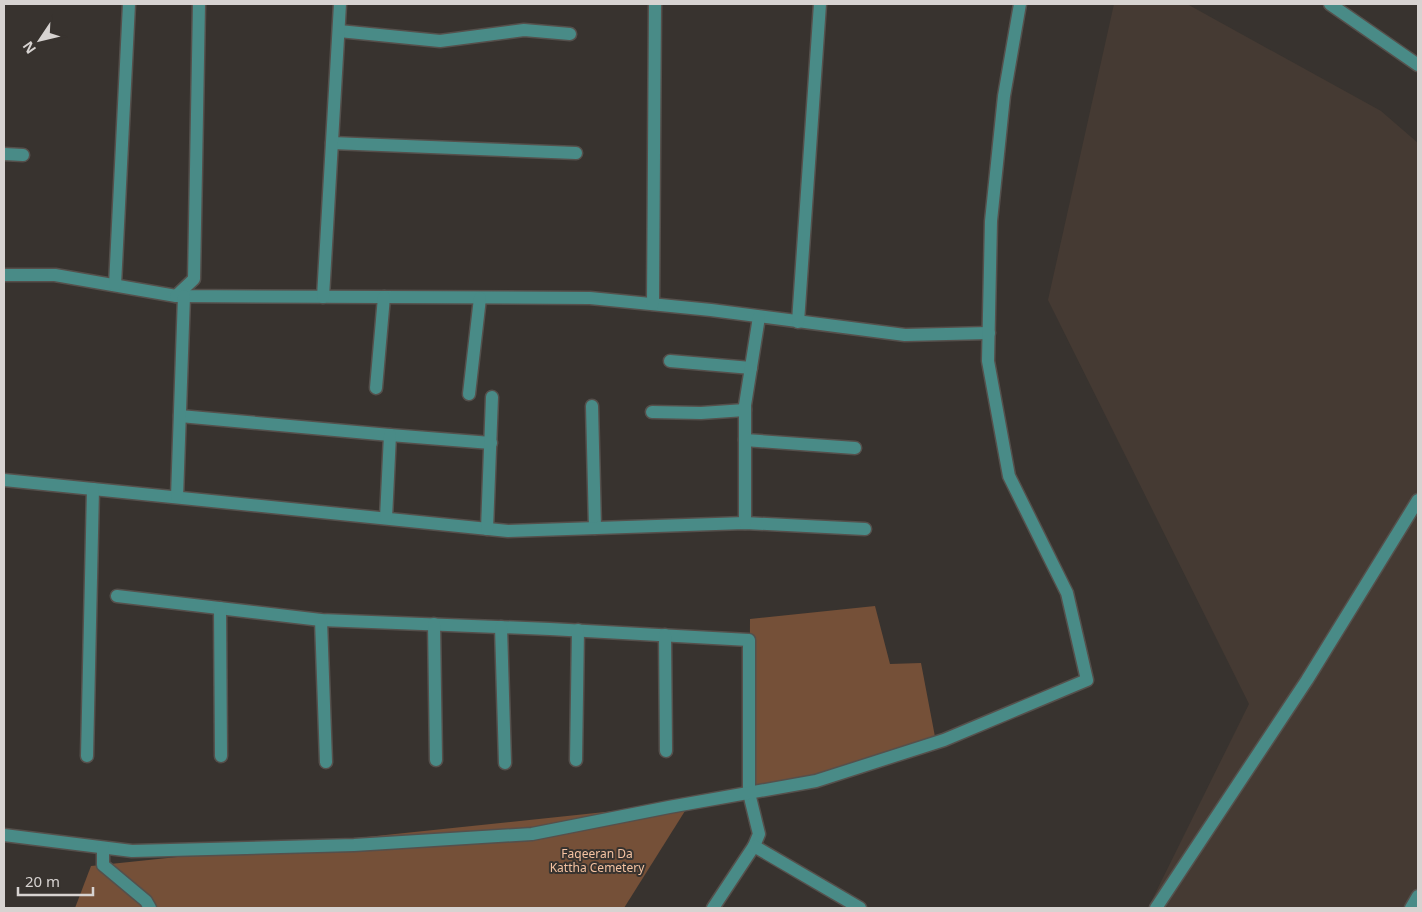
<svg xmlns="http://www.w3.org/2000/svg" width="1422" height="912" viewBox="0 0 1422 912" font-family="'Noto Sans',sans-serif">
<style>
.built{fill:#453a33}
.green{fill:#755038}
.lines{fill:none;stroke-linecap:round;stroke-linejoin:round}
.minor-casing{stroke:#55504c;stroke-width:15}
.minor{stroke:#498b87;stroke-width:12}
.labels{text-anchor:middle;stroke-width:4;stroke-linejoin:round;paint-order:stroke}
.park-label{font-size:12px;fill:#f5c3a2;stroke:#38332f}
</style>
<rect width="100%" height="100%" fill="#38332f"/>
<path class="built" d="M1114 4H1187L1381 111 1418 143V908H1148L1249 704 1048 300Z"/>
<g class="green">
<path d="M875 606 890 664 921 663 936 742 749 793 750 619Z"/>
<path d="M690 803 624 908H75L91 866Z"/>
</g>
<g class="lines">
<g class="minor-casing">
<g id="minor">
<path d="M1330 4 1418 65"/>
<path d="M339 31 440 41 524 30 570 34"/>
<path d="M332 143 576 153"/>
<path d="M4 154 23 155"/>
<path d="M4 275H55L176 296 590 298 711 310 905 335 989 333"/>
<path d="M115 285 129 4"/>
<path d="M176 296 194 279 199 4"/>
<path d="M323 297 340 4"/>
<path d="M653 304 655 4"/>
<path d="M798 322 820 4"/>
<path d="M670 361 751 368"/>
<path d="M376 388 384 297"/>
<path d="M469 394 480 298"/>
<path d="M592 406 595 528"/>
<path d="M652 412 701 413 745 410"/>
<path d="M180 416 390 435 491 443"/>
<path d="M745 440 855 448"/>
<path d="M4 480 508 531 745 523 865 529"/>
<path d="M177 497 184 296"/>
<path d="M386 518 390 435"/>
<path d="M745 523V405L759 317"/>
<path d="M487 529 492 397"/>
<path d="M117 596 321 620 550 629 749 640V793L759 834 754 846 713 908"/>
<path d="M220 608 221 756"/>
<path d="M321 620 326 762"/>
<path d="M434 624 436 760"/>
<path d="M501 627 505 763"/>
<path d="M665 635 666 751"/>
<path d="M87 756 93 489"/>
<path d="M576 760 578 630"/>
<path d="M4 835 132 851 354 845 532 834 669 807 816 781 944 740 1087 680 1067 593 1009 476 988 361 991 221 1004 96 1020 4"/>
<path d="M754 846 860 908"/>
<path d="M103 848V865L146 901 150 908"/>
<path d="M1156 908 1307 680 1418 500"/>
<path d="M1411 908 1418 896"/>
</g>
</g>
<use href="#minor" class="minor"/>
</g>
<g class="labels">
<g class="park-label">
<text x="597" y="858">Faqeeran Da<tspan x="597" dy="14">Kattha Cemetery</tspan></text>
</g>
</g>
<rect width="1422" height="912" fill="none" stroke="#d7d3d1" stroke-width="10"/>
<g transform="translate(40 40) rotate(235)" stroke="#38332f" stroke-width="4" paint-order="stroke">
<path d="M0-4L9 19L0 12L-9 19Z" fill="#d7d3d1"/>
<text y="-8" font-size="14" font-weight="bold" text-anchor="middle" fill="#d7d3d1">N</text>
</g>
<path d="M18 887v8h75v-8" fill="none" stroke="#d7d3d1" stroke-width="2.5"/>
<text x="25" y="887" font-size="15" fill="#d7d3d1" stroke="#38332f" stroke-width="4" paint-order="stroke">20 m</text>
</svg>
